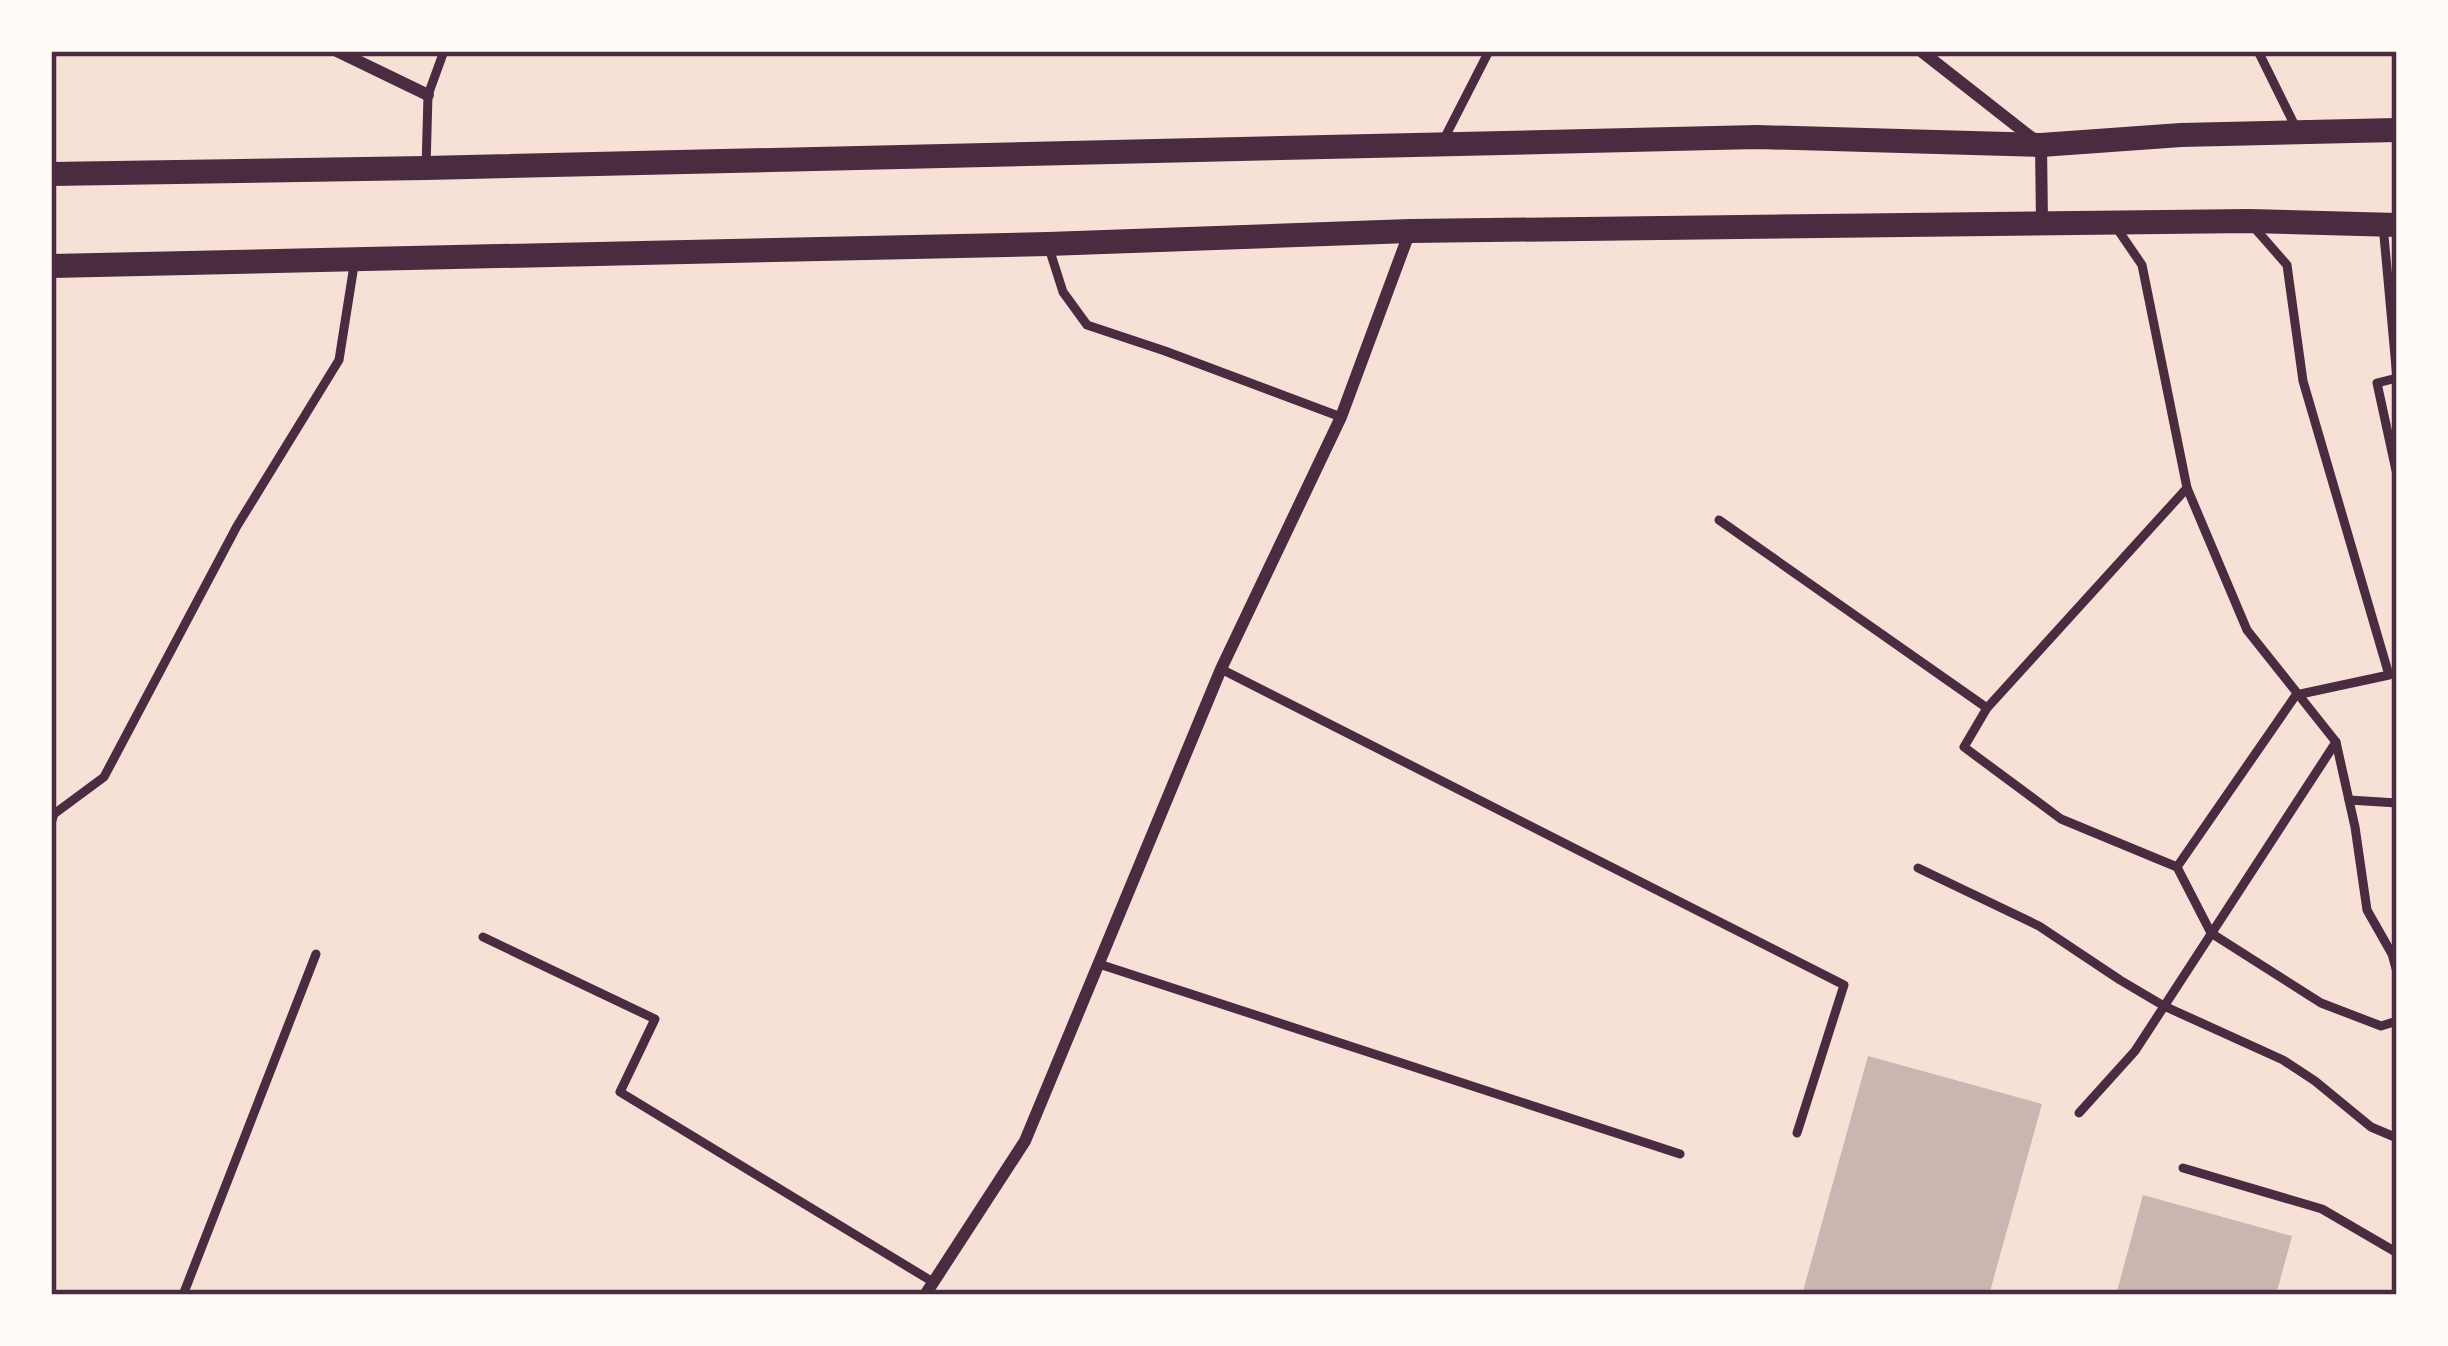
<svg xmlns="http://www.w3.org/2000/svg" width="2448" height="1346" viewBox="0 0 2448 1346" font-family="'Archivo Narrow',sans-serif">
<style>
.building{fill:#ccb4b1}
.lines{fill:none;stroke-linecap:round;stroke-linejoin:round}
.service{stroke:#4a2c40;stroke-width:9}
.minor{stroke:#4a2c40;stroke-width:12}
.secondary{stroke:#4a2c40;stroke-width:24}
.neatline{fill:none;stroke:#4a2c40;stroke-width:4.5}
</style>
<rect width="100%" height="100%" fill="#f7e1d7"/>
<g class="building">
<path d="M1868 1056 2042 1104 1989 1295H1802Z"/>
<path d="M2143 1195 2292 1236 2276 1295H2116Z"/>
</g>
<g class="lines">
<g class="service">
<path d="M2258 51 2296 128"/>
<path d="M1443 141 1489 51"/>
<path d="M426 168 428 95 444 51"/>
<path d="M2383 225 2397 378 2377 383 2397 475"/>
<path d="M2116 227 2142 265 2187 488 2247 630 2336 742 2355 827 2367 910 2392 954 2397 972"/>
<path d="M1048 245 1063 292 1087 325 1165 351 1341 417"/>
<path d="M2187 488 1987 708 1964 747 2061 819 2177 867 2211 933 2321 1003 2381 1026 2397 1021"/>
<path d="M1719 520 1987 708"/>
<path d="M1221 669 1844 985 1797 1133"/>
<path d="M2349 800 2397 803"/>
<path d="M51 823 54 814 104 777 237 526 339 360 355 259"/>
<path d="M2177 867 2296 695 2389 675 2303 381 2287 265 2252 225"/>
<path d="M1918 868 2039 926 2120 980 2164 1006 2283 1060 2315 1081 2371 1127 2397 1138"/>
<path d="M483 937 655 1019 620 1092 933 1282"/>
<path d="M1099 964 1680 1154"/>
<path d="M2079 1113 2135 1051 2336 742"/>
<path d="M2183 1168 2322 1209 2394 1251 2397 1245"/>
<path d="M183 1295 316 954"/>
</g>
<g class="minor">
<path d="M337 51 428 95"/>
<path d="M1921 51 2041 145 2042 223"/>
<path d="M925 1295 1025 1141 1221 669 1341 417 1410 231"/>
</g>
<g class="secondary">
<path d="M51 174 426 168 1757 137 2041 145 2181 135 2397 130"/>
<path d="M51 266 1048 244 1410 231 2249 221 2397 225"/>
</g>
</g>
<rect width="2448" height="1346" fill="none" stroke="#fffaf5" stroke-width="108"/>
<rect x="54" y="54" width="2340" height="1238" class="neatline"/>
</svg>
